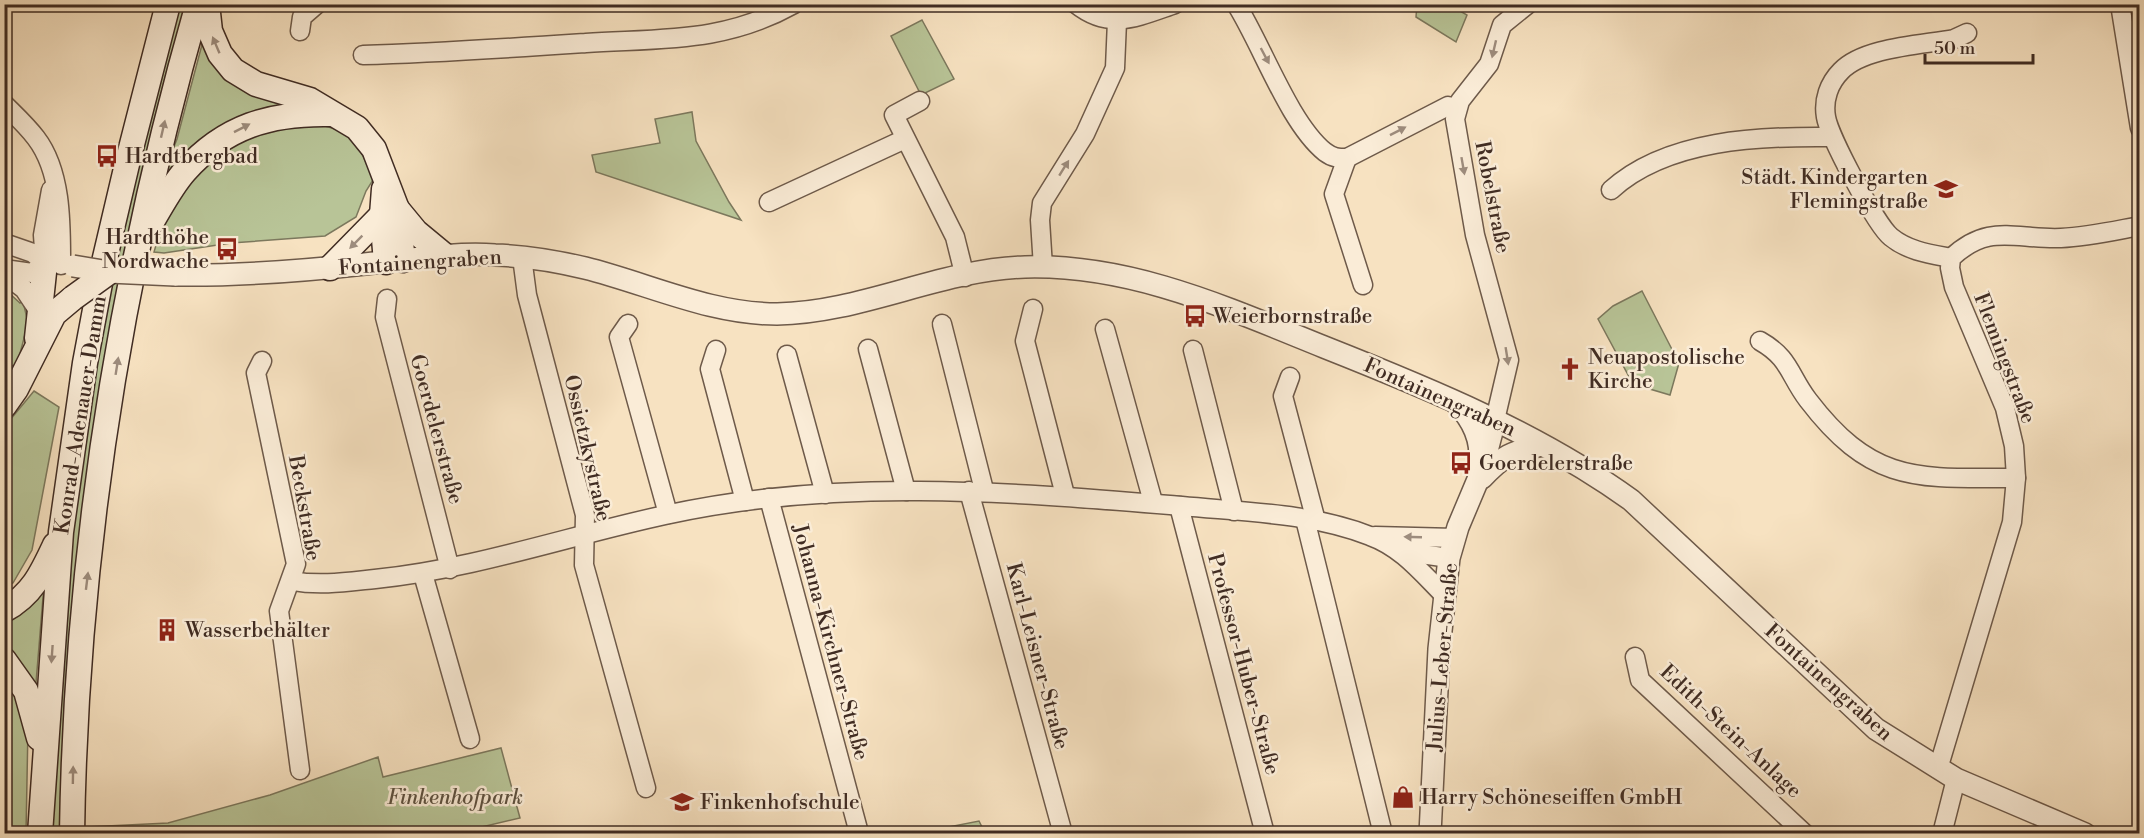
<svg xmlns="http://www.w3.org/2000/svg" width="2144" height="838" viewBox="0 0 2144 838" font-family="'Libre Bodoni',serif">
<style>
.green{fill:#b8c497;stroke:#7c785d;stroke-width:1.5}
.lines{fill:none;stroke-linecap:round;stroke-linejoin:round}
.minor-casing{stroke:#6e5a4a;stroke-width:21}
.tertiary-casing{stroke:#6e5a4a;stroke-width:24}
.secondary-casing{stroke:#402c23;stroke-width:27}
.minor{stroke:#faecd7;stroke-width:18}
.tertiary{stroke:#faecd7;stroke-width:21}
.secondary{stroke:#faecd7;stroke-width:24}
.tertiary-bridge-casing{stroke:#6e5a4a;stroke-width:24;stroke-linecap:butt}
.secondary-bridge-casing{stroke:#402c23;stroke-width:27;stroke-linecap:butt}
.tertiary-bridge{stroke:#faecd7;stroke-width:21}
.secondary-bridge{stroke:#faecd7;stroke-width:24}
.oneway{fill:#9d8c7d}
.labels{text-anchor:middle;stroke-width:5;stroke-linejoin:round;paint-order:stroke}
.poi-label{font-size:21px;fill:#402c23;stroke:#faecd7;text-anchor:start}
.street-label{font-size:21px;fill:#402c23;stroke:#faecd7}
.park-label{font-size:21px;font-style:italic;fill:#5e5240;stroke:#faecd7}
</style>
<rect width="100%" height="100%" fill="#f7e2c1"/>
<filter id="stains"><feTurbulence type="fractalNoise" baseFrequency=".00333" numOctaves="4"/><feColorMatrix values="0 0 0 0 .2 0 0 0 0 .09 0 0 0 0 .02 0 0 0 .5 -.17"/></filter>
<radialGradient id="worn" r=".72"><stop offset=".6" stop-color="#630" stop-opacity="0"/><stop offset="1" stop-color="#630" stop-opacity=".3"/></radialGradient>
<g class="green">
<path d="M1417 4 1450 5 1467 15 1456 42 1416 17Z"/>
<path d="M177 5H188L128 248 63 833 52 834 71 530 107 298Z"/>
<path d="M922 20 954 79 921 95 891 36Z"/>
<path d="M204 37 304 107 160 182 177 139Z"/>
<path d="M692 112 696 141 729 202 741 220 596 172 592 155 660 143 655 119Z"/>
<path d="M299 121C347 129 356 133 373 180L366 191 356 217 325 236 231 243 164 253 154 252 165 214 189 176 253 129Z"/>
<path d="M1642 291 1679 363 1670 395 1633 384 1598 319 1613 306Z"/>
<path d="M9 293 20 303 23 301 28 323 17 365 5 367V294Z"/>
<path d="M34 391 59 407 32 550 13 583 5 586V426Z"/>
<path d="M44 585 35 695 5 651V619Z"/>
<path d="M4 672 28 727 26 833H5Z"/>
<path d="M501 748 520 818 473 829 474 833H87V827L168 823 270 795 378 757 383 777Z"/>
<path d="M979 821 985 833H918Z"/>
</g>
<g class="lines">
<g class="minor-casing">
<g id="minor">
<path d="M1076 4C1110 31 1137 17 1175 4"/>
<path d="M1236 4C1262 45 1289 123 1325 152 1333 158 1338 158 1347 158L1448 106 1456 109"/>
<path d="M2120 4 2140 128"/>
<path d="M300 31 302 17 317 4"/>
<path d="M363 55C437 53 511 48 586 43 663 38 724 43 794 4"/>
<path d="M920 101 894 115 955 237 965 277"/>
<path d="M4 104C15 115 27 126 36 138 62 172 61 225 61 265"/>
<path d="M1347 158 1334 194 1363 285"/>
<path d="M1611 190C1667 139 1760 136 1832 137"/>
<path d="M769 202 905 139"/>
<path d="M4 243 33 253 45 263"/>
<path d="M522 257 527 295 585 515 584 565 646 788"/>
<path d="M1951 258C1930 254 1908 251 1891 237 1876 225 1829 136 1826 117 1823 100 1829 83 1841 71 1864 47 1922 45 1954 39L1967 33"/>
<path d="M45 263 43 235 51 190"/>
<path d="M1043 267 1040 220 1042 203 1085 134 1115 68 1117 21"/>
<path d="M4 269 32 273 45 263"/>
<path d="M4 274 24 289 38 310"/>
<path d="M387 299 385 317 450 569"/>
<path d="M1033 309 1025 341 1065 495"/>
<path d="M628 324 619 337 668 514"/>
<path d="M942 324 984 490"/>
<path d="M1105 329 1153 502"/>
<path d="M1760 341C1790 358 1789 375 1808 400 1873 485 1918 478 2016 478"/>
<path d="M868 349 906 491"/>
<path d="M716 350 710 369 745 501"/>
<path d="M1193 350 1234 511"/>
<path d="M787 355 825 494"/>
<path d="M262 361 256 373 296 564 279 611 300 770"/>
<path d="M1290 377 1283 396 1316 521"/>
<path d="M1495 420 1509 360 1475 235 1455 119 1460 101 1489 64 1502 25 1528 4"/>
<path d="M969 491 1063 834"/>
<path d="M769 498 859 833"/>
<path d="M1179 506 1265 834"/>
<path d="M1305 519 1383 834"/>
<path d="M1375 536 1455 538"/>
<path d="M1400 551 1449 558"/>
<path d="M423 574 470 739"/>
<path d="M292 581C320 586 346 582 375 579 474 569 568 536 665 515 837 477 1010 492 1182 506 1244 512 1312 513 1370 536 1401 547 1421 572 1444 595"/>
<path d="M1635 657 1640 680 1805 834"/>
<path d="M1938 769 2012 522 2016 478 2014 446 2005 408 1954 287 1950 268 1951 258C1989 222 2015 240 2061 238 2087 237 2113 231 2140 226"/>
<path d="M1942 834 1956 779"/>
</g>
</g>
<g class="tertiary-casing">
<g id="tertiary">
<path d="M175 275C239 276 302 271 365 264 408 260 452 252 495 255 525 256 556 261 585 268 649 284 710 314 777 314 861 313 942 269 1025 267 1131 264 1227 308 1324 347 1430 389 1538 433 1631 500L1876 729 1956 779 2085 834"/>
<path d="M1457 404C1472 419 1483 441 1479 463"/>
<path d="M1482 478C1502 456 1512 452 1541 445"/>
<path d="M1430 834 1439 649 1449 558 1458 527 1482 470 1495 420"/>
</g>
</g>
<g class="secondary-casing">
<g id="secondary">
<path d="M207 4 210 31 220 54 233 70 256 84 310 100 357 128 374 149 397 209 403 260"/>
<path d="M384 189 382 215 386 262"/>
<path d="M397 209 416 232 445 256"/>
<path d="M145 233C158 213 169 189 185 171 225 126 271 113 329 114"/>
<path d="M330 268 382 215"/>
<path d="M37 338 45 263"/>
<path d="M4 406 16 389 54 314 73 298"/>
<path d="M4 610C32 595 42 573 55 545"/>
<path d="M4 660 26 691 39 738"/>
<path d="M40 834 61 532 85 363 104 262 128 160 168 4"/>
<path d="M72 834C76 554 121 273 198 4"/>
</g>
</g>
<use href="#minor" class="minor"/>
<use href="#tertiary" class="tertiary"/>
<use href="#secondary" class="secondary"/>
<g class="tertiary-bridge-casing">
<path id="tertiary-bridge" d="M73 266 109 272 175 275"/>
</g>
<g class="secondary-bridge-casing">
<path id="secondary-bridge" d="M73 298 109 272"/>
</g>
<use href="#tertiary-bridge" class="tertiary-bridge"/>
<use href="#secondary-bridge" class="secondary-bridge"/>
</g>
<defs><path id="oneway-solid" d="M-6-.8H1V-3.2L6.5 0L1 3.2V.8H-6Z" transform="scale(1.5)"/></defs>
<g class="oneway">
<use href="#oneway-solid" transform="translate(216 45) rotate(-113)"/>
<use href="#oneway-solid" transform="translate(1494 49) rotate(103)"/>
<use href="#oneway-solid" transform="translate(1265 56) rotate(62)"/>
<use href="#oneway-solid" transform="translate(242 128) rotate(-27)"/>
<use href="#oneway-solid" transform="translate(163 129) rotate(-77)"/>
<use href="#oneway-solid" transform="translate(1398 131) rotate(-27)"/>
<use href="#oneway-solid" transform="translate(1463 166) rotate(80)"/>
<use href="#oneway-solid" transform="translate(1064 168) rotate(-58)"/>
<use href="#oneway-solid" transform="translate(356 242) rotate(135)"/>
<use href="#oneway-solid" transform="translate(1507 356) rotate(81)"/>
<use href="#oneway-solid" transform="translate(117 366) rotate(-81)"/>
<use href="#oneway-solid" transform="translate(1413 537) rotate(-178)"/>
<use href="#oneway-solid" transform="translate(87 581) rotate(-83)"/>
<use href="#oneway-solid" transform="translate(52 654) rotate(94)"/>
<use href="#oneway-solid" transform="translate(73 775) rotate(-89)"/>
</g>
<defs>
<g id="bus-bare" transform="scale(1.8)"><path d="M-5-6H5V4H4V6H2V4H-2V6H-4V4H-5ZM-3.5-4V0h7V-4ZM-3.5 1.2v1.5H-2V1.2ZM2 1.2v1.5H3.5V1.2Z" fill="#8f2418" stroke="#faecd7" stroke-width="2.5" paint-order="stroke"/></g>
<g id="school-bare" transform="scale(1.8)"><path d="M0-5L7-2L0 1L-7-2ZM-4 1L0 2.5L4 1V4Q0 6-4 4Z" fill="#8f2418" stroke="#faecd7" stroke-width="2.5" paint-order="stroke"/></g>
<g id="church-bare" transform="scale(1.8)"><path d="M-1.2-6h2.4v3.5h3.3v2.4h-3.3V6h-2.4V-.1h-3.3v-2.4h3.3Z" fill="#8f2418" stroke="#faecd7" stroke-width="2.5" paint-order="stroke"/></g>
<g id="building-bare" transform="scale(1.8)"><path d="M-4-6H4V6H1V3H-1V6H-4ZM-2.5-4.3h1.7v1.8h-1.7ZM.8-4.3h1.7v1.8H.8ZM-2.5-1h1.7V.8h-1.7ZM.8-1h1.7V.8H.8Z" fill="#8f2418" stroke="#faecd7" stroke-width="2.5" paint-order="stroke"/></g>
<g id="shop-bare" transform="scale(1.8)"><path d="M-5-2.5h2.3a2.7 3.5 0 0 1 5.4 0H5L5.5 6h-11ZM-1.5-2.5h3a1.5 2.3 0 0 0-3 0Z" fill="#8f2418" stroke="#faecd7" stroke-width="2.5" paint-order="stroke"/></g>
</defs>
<g fill-rule="evenodd">
<use href="#bus-bare" x="107" y="156"/>
<use href="#school-bare" x="1946" y="189"/>
<use href="#bus-bare" x="227" y="249"/>
<use href="#bus-bare" x="1195" y="316"/>
<use href="#church-bare" x="1570" y="369"/>
<use href="#bus-bare" x="1461" y="463"/>
<use href="#building-bare" x="167" y="630"/>
<use href="#shop-bare" x="1403" y="797"/>
<use href="#school-bare" x="682" y="802"/>
</g>
<g class="labels">
<g class="poi-label">
<text x="125" y="163">Hardtbergbad</text>
<text x="1928" y="184" text-anchor="end">Städt. Kindergarten<tspan x="1928" dy="24">Flemingstraße</tspan></text>
<text x="209" y="244" text-anchor="end">Hardthöhe<tspan x="209" dy="24">Nordwache</tspan></text>
<text x="1213" y="323">Weierbornstraße</text>
<text x="1588" y="364">Neuapostolische<tspan x="1588" dy="24">Kirche</tspan></text>
<text x="1479" y="470">Goerdelerstraße</text>
<text x="185" y="637">Wasserbehälter</text>
<text x="1421" y="804">Harry Schöneseiffen GmbH</text>
<text x="700" y="809">Finkenhofschule</text>
</g>
<g class="street-label">
<text transform="translate(1493 197) rotate(79)" y="7">Robelstraße</text>
<text transform="translate(420 262) rotate(-4)" y="7">Fontainengraben</text>
<text transform="translate(2005 358) rotate(69)" y="7">Flemingstraße</text>
<text transform="translate(1440 397) rotate(24)" y="7">Fontainengraben</text>
<text transform="translate(80 415) rotate(-81)" y="7">Konrad-Adenauer-Damm</text>
<text transform="translate(437 429) rotate(75)" y="7">Goerdelerstraße</text>
<text transform="translate(588 448) rotate(77)" y="7">Ossietzkystraße</text>
<text transform="translate(305 508) rotate(80)" y="7">Beckstraße</text>
<text transform="translate(831 642) rotate(75)" y="7">Johanna-Kirchner-Straße</text>
<text transform="translate(1038 656) rotate(75)" y="7">Karl-Leisner-Straße</text>
<text transform="translate(1442 657) rotate(-85)" y="7">Julius-Leber-Straße</text>
<text transform="translate(1244 664) rotate(75)" y="7">Professor-Huber-Straße</text>
<text transform="translate(1829 682) rotate(42)" y="7">Fontainengraben</text>
<text transform="translate(1731 731) rotate(43)" y="7">Edith-Stein-Anlage</text>
</g>
<g class="park-label">
<text x="455" y="804">Finkenhofpark</text>
</g>
</g>
<rect width="2144" height="838" fill="none" stroke="#f7e2c1" stroke-width="24"/>
<rect x="6" y="6" width="2132" height="826" fill="none" stroke="#402c23" stroke-width="3"/>
<rect x="12" y="12" width="2120" height="814" fill="none" stroke="#402c23" stroke-width="1.5"/>
<path d="M1925 54v9h108v-9" fill="none" stroke="#402c23" stroke-width="3"/>
<text x="1934" y="54" font-size="18" fill="#402c23" stroke="#faecd7" stroke-width="4.5" paint-order="stroke">50 m</text>
<rect width="100%" height="100%" filter="url(#stains)"/>
<rect width="100%" height="100%" fill="url(#worn)"/>
</svg>
